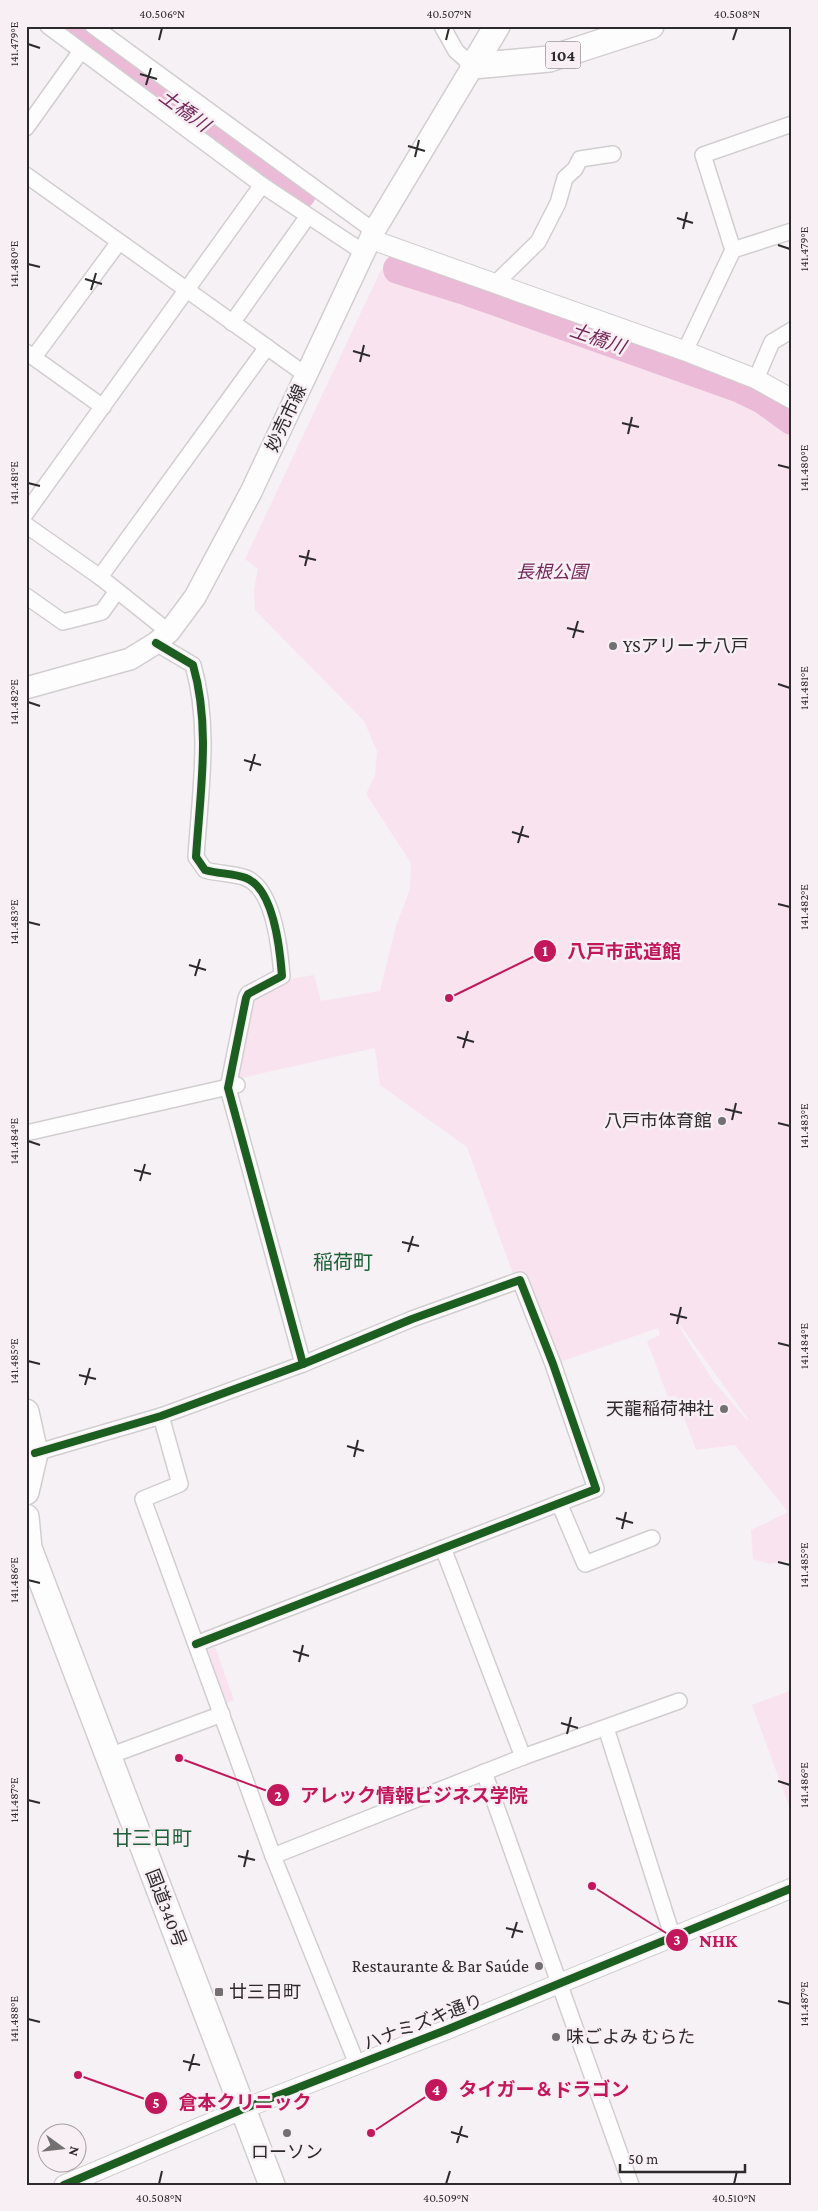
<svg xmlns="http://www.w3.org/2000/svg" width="818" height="2211" viewBox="0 0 818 2211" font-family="'Crimson Pro','Noto Sans JP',serif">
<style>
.green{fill:#f8e3ef;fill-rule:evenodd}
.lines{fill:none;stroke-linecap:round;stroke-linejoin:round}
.river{stroke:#eabad7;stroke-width:30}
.minor-casing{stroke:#d2ced0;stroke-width:18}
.tertiary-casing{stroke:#d2ced0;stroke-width:21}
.secondary-casing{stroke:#d2ced0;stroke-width:24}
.trunk-casing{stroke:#d2ced0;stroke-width:28}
.minor{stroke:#fefdfd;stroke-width:15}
.tertiary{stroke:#fefdfd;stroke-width:19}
.secondary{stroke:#fefdfd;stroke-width:21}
.trunk{stroke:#fefdfd;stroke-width:25}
.cycleway-casing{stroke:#f8eff4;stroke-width:11}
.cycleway{stroke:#1b5e20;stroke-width:8}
.ticks{fill:none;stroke:#2d2a2b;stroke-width:2}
.poi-dot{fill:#737071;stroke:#f8eff4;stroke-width:2}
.labels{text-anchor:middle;stroke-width:5;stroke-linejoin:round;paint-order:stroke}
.shield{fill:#f8eff4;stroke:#6a6567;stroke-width:1}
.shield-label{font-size:16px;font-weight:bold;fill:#2d2a2b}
.street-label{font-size:18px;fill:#2d2a2b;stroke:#f8eff4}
.park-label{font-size:18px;font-style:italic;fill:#75295b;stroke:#f8eff4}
.poi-label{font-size:18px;fill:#2d2a2b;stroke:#f8eff4;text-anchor:start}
.water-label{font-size:19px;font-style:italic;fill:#74285a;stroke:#f8eff4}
.quarter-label{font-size:20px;fill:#1a6237;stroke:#f8eff4}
.leader{fill:none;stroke:#c2185b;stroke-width:2}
.callout-dot{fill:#c2185b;stroke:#f8eff4;stroke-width:2}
.mark-label{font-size:15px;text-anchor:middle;font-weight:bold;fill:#fff}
.callout-label{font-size:19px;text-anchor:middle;font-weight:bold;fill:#c2185b;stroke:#f8eff4;stroke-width:5;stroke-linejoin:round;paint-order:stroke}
.neatline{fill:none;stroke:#2d2a2b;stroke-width:2}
.ticks-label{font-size:12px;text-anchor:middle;fill:#2d2a2b}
</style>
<rect width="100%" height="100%" fill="#f6f1f4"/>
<g class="green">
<path d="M391 264 405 267 499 305 506 300 740 383 766 394 792 412V1560L770 1564 753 1559 751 1530 788 1512 735 1445 696 1450 676 1396 668 1397 647 1341 660 1335 658 1328 557 1363 525 1272 513 1274 467 1147 380 1085 375 1048 241 1078 237 1071 249 1000 285 980 314 975 321 1001 380 991 396 926 410 889 411 863 366 794 375 775 377 751 364 721 255 610 254 590 258 569 245 559 381 270ZM680 1325 748 1419 747 1420 714 1382 681 1330Z"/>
<path d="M215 1647 234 1700 223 1705 206 1651Z"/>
<path d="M792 1690V1814L752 1705Z"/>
</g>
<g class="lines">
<g class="river">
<path d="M69 26 301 194"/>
<path d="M398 269 468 291 738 387 763 399 792 420"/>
</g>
<g class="minor-casing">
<g id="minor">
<path d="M48 26 262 185 363 252"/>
<path d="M93 26 374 231"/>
<path d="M442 26 456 51 473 66"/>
<path d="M26 128 81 51"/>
<path d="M26 175 306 375"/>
<path d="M733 250 703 155 792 124"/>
<path d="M499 284 501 278 538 242 558 203 565 178 575 169 580 159 613 154"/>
<path d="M232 323 308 216"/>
<path d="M685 351 733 250 792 231"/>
<path d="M26 352 103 407"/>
<path d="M34 357 119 242"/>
<path d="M756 379 772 342 792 330"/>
<path d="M26 513 262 185"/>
<path d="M26 525 100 577 169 632"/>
<path d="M100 577 267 347"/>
<path d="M26 596 63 622 102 612 117 591"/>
<path d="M156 643 193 665C211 727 200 793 196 857L205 870C218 874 233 873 246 878 274 889 280 950 282 976L248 994 246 998 228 1088 303 1364"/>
<path d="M26 1133 237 1085"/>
<path d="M161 1416 180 1484 143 1499 273 1856 357 2064"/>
<path d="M35 1453 161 1416 303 1364 412 1319 520 1280 553 1364 596 1489 196 1644"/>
<path d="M559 1503 585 1564 652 1538"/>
<path d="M443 1548 523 1757"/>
<path d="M606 1728 673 1938"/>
<path d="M109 1756 222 1714"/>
<path d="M484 1772 631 2185"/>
<path d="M273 1856 523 1757 679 1701"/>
</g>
</g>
<g class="tertiary-casing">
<g id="tertiary">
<path d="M370 239 685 351 756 379 792 399"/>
<path d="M64 2185 243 2109 446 2030 792 1888"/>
</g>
</g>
<g class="secondary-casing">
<path id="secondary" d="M26 688 130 659 156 643 169 632 195 597 251 492 374 231 473 66"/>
</g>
<g class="trunk-casing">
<g id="trunk">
<path d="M473 66 549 59 651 26"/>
<path d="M473 66 497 26"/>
<path d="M26 1412 35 1453 26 1492"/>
<path d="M26 1517 29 1548 272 2185"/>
</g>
</g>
<use href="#minor" class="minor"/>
<use href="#tertiary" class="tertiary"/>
<use href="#secondary" class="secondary"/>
<use href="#trunk" class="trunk"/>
<g class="cycleway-casing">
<g id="cycleway">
<path d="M156 643 193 665C211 727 200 793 196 857L205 870C218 874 233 873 246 878 274 889 280 950 282 976L248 994 246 998 228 1088 303 1364"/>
<path d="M35 1453 161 1416 303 1364 412 1319 520 1280 553 1364 596 1489 196 1644"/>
<path d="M64 2185 243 2109 446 2030 792 1888"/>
</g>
</g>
<use href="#cycleway" class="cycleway"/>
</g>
<path class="ticks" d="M159 40 162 28M446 40 449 28M733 40 737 28M28 44 40 48M140 74 157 79M146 85 151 68M408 146 425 151M415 157 419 140M677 218 693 223M683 229 687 212M778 245 790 249M28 264 40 267M85 279 102 284M91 290 96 273M353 351 370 356M360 362 364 345M622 423 639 427M628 434 632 417M778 465 790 468M28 483 40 486M299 556 316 560M305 566 309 550M567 628 584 632M573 638 578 621M778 684 790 688M28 702 40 706M244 760 261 765M250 771 255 754M512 832 529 837M518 843 523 826M778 904 790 907M28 922 40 925M189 965 206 970M195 976 200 959M457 1037 474 1042M463 1048 468 1031M725 1109 742 1113M732 1120 736 1103M778 1123 790 1126M28 1141 40 1145M134 1170 151 1174M140 1181 145 1164M402 1242 419 1246M408 1252 413 1236M670 1314 687 1318M677 1324 681 1307M778 1343 790 1346M28 1361 40 1364M79 1375 96 1379M85 1385 90 1368M347 1446 364 1451M354 1457 358 1440M616 1518 633 1523M622 1529 626 1512M778 1562 790 1565M28 1580 40 1583M293 1651 309 1656M299 1662 303 1645M561 1723 578 1728M567 1734 571 1717M778 1781 790 1785M28 1800 40 1803M238 1856 255 1860M244 1867 248 1850M506 1928 523 1932M512 1938 517 1922M778 2001 790 2004M28 2019 40 2022M183 2061 200 2065M189 2071 194 2054M451 2132 468 2137M457 2143 462 2126M159 2184 162 2171M446 2184 450 2171M734 2184 737 2171"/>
<g class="poi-dot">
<circle cx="613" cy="646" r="5"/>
<circle cx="722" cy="1121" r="5"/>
<circle cx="724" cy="1409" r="5"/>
<circle cx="539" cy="1966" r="5"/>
<rect x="214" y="1987" width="10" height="10" rx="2.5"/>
<circle cx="556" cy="2037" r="5"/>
<circle cx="287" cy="2133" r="5"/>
</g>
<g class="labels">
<rect class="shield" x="545.5" y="41.5" width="35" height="27" rx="4"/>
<g class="shield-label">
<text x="563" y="61">104</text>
</g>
<g class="street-label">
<text transform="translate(286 418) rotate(-65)" y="6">妙売市線</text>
<text transform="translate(166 1908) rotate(69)" y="6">国道340号</text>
<text transform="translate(423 2022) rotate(-21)" y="6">ハナミズキ通り</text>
</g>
<g class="park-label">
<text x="552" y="578">長根公園</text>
</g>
<g class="poi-label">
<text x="623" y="652">YSアリーナ八戸</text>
<text x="712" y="1127" text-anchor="end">八戸市体育館</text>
<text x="714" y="1415" text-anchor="end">天龍稲荷神社</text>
<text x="529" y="1972" text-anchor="end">Restaurante &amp; Bar Saúde</text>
<text x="229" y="1998">廿三日町</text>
<text x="566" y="2043">味ごよみ むらた</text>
<text x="287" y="2158" text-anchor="middle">ローソン</text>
</g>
<g class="water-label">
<text transform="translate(185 110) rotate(36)" y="7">土橋川</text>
<text transform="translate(598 338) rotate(19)" y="7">土橋川</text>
</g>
<g class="quarter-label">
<text x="343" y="1269">稲荷町</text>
<text x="152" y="1845">廿三日町</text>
</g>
</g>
<path class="leader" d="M449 998L545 951M179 1758L278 1795M592 1886L677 1940M371 2133L436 2090M78 2075L156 2103"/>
<g class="callout-dot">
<circle cx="449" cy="998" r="5"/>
<circle cx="179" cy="1758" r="5"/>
<circle cx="592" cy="1886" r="5"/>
<circle cx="371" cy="2133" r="5"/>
<circle cx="78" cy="2075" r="5"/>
<circle cx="545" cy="951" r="12"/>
<circle cx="278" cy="1795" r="12"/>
<circle cx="677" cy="1940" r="12"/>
<circle cx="436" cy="2090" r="12"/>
<circle cx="156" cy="2103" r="12"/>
</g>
<g class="mark-label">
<text x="545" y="956">1</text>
<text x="278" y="1801">2</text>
<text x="677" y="1945">3</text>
<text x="436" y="2095">4</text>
<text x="156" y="2108">5</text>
</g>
<g class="callout-label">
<text x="624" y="958">八戸市武道館</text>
<text x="414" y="1802">アレック情報ビジネス学院</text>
<text x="718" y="1947">NHK</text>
<text x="544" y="2096">タイガー＆ドラゴン</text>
<text x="245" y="2109">倉本クリニック</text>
</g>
<rect width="818" height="2211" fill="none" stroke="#f8eff4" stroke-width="55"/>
<g transform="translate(62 2148) rotate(105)"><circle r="24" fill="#f8eff4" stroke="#a7a0a4"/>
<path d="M0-4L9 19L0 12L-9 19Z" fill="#737071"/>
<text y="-8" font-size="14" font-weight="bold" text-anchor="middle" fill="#2d2a2b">N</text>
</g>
<path d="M620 2164v8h125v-8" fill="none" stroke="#2d2a2b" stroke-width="2.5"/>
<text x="628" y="2164" font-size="15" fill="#2d2a2b" stroke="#f8eff4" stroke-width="4" paint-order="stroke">50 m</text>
<rect x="28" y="28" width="762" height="2156" class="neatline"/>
<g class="ticks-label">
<text x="162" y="18">40.506°N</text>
<text x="449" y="18">40.507°N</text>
<text x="737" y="18">40.508°N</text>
<text transform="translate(14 44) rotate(-90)" y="4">141.479°E</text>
<text transform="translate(804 249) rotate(-90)" y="4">141.479°E</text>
<text transform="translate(14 264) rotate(-90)" y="4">141.480°E</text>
<text transform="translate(804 468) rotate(-90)" y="4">141.480°E</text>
<text transform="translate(14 483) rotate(-90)" y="4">141.481°E</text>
<text transform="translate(804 688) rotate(-90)" y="4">141.481°E</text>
<text transform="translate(14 702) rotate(-90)" y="4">141.482°E</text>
<text transform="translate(804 907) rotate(-90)" y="4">141.482°E</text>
<text transform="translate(14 922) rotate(-90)" y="4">141.483°E</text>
<text transform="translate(804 1126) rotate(-90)" y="4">141.483°E</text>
<text transform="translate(14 1141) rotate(-90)" y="4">141.484°E</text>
<text transform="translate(804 1346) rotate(-90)" y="4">141.484°E</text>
<text transform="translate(14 1361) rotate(-90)" y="4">141.485°E</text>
<text transform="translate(804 1565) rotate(-90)" y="4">141.485°E</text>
<text transform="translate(14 1580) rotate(-90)" y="4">141.486°E</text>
<text transform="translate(804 1785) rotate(-90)" y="4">141.486°E</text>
<text transform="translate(14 1800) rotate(-90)" y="4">141.487°E</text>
<text transform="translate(804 2004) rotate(-90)" y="4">141.487°E</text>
<text transform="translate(14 2019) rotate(-90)" y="4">141.488°E</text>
<text x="159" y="2202">40.508°N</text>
<text x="446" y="2202">40.509°N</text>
<text x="734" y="2202">40.510°N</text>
</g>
</svg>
